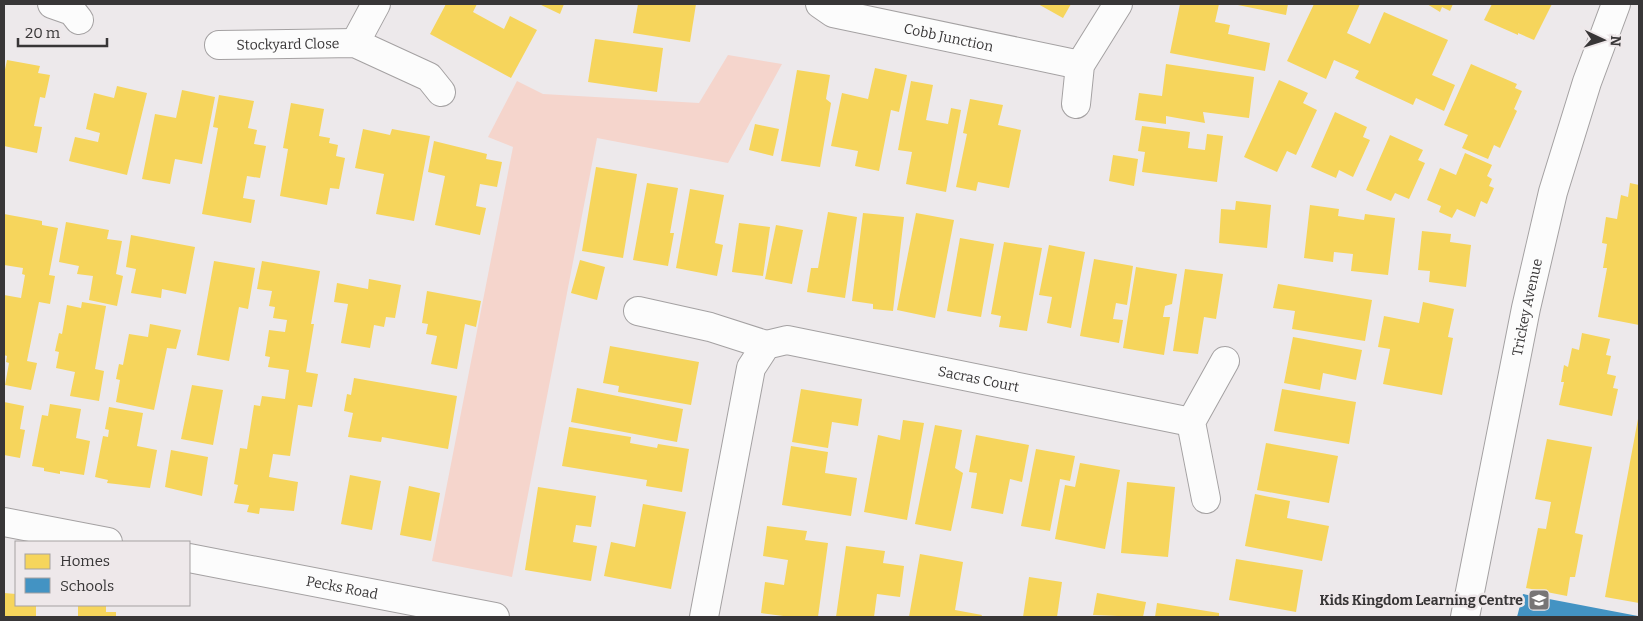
<svg xmlns="http://www.w3.org/2000/svg" width="1643" height="621" viewBox="0 0 1643 621" font-family="Bitter,serif">
<style>
.green{fill:#f5d5cc}
.homes{fill:#f6d55c}
.schools{fill:#4393c3}
.lines{fill:none;stroke-linecap:round;stroke-linejoin:round}
.minor-casing{stroke:#a4a1a2;stroke-width:30}
.tertiary-casing{stroke:#a4a1a2;stroke-width:30}
.minor{stroke:#fcfcfc;stroke-width:28}
.tertiary{stroke:#fcfcfc;stroke-width:28}
.labels{text-anchor:middle;stroke-width:5;stroke-linejoin:round;paint-order:stroke}
.street-label{font-size:14px;fill:#383637;stroke:#eee8ea}
.poi-label{font-size:14px;font-weight:bold;fill:#383637;stroke:#eee8ea;text-anchor:end}
</style>
<rect width="100%" height="100%" fill="#ede9eb"/>
<path class="green" d="M728 55 782 64 728 163 597 138 512 577 432 561 513 147 488 137 517 81 543 94 699 103Z"/>
<g class="homes">
<path d="M446 4H477L473 12 504 29 510 16 537 30 511 78 430 34Z"/>
<path d="M539 4H564L560 14Z"/>
<path d="M638 4H696L690 42 633 33Z"/>
<path d="M1038 4H1071L1063 18Z"/>
<path d="M1180 4H1219L1215 22 1230 25 1228 34 1270 43 1265 71 1170 53Z"/>
<path d="M1233 4H1288L1286 15Z"/>
<path d="M1314 4H1360L1347 33 1370 44 1384 12 1448 40 1432 75 1455 85 1444 111 1416 98 1413 105 1355 78 1359 71 1334 60 1326 79 1287 61Z"/>
<path d="M1427 4H1453L1450 11 1442 7 1440 12Z"/>
<path d="M1492 4H1552L1534 40 1518 33V35L1484 20Z"/>
<path d="M595 39 663 48 657 92 588 82Z"/>
<path d="M7 60 40 66 38 73 50 75 45 98 40 97 34 126 42 127 37 153 4 146V74Z"/>
<path d="M1166 64 1254 77 1249 118 1203 112 1205 123 1166 116V124L1135 120 1139 93 1162 96Z"/>
<path d="M1471 64 1517 84 1515 88 1522 91 1514 109 1517 111 1500 148 1494 145 1488 159 1462 148 1468 135 1444 125Z"/>
<path d="M875 68 907 75 899 112 891 110 879 171 855 166 858 151 831 146 842 93 868 99Z"/>
<path d="M797 70 830 75 826 99 831 103 820 167 781 161Z"/>
<path d="M1279 80 1308 93 1303 103 1317 110 1296 155 1287 151 1277 172 1244 157Z"/>
<path d="M911 81 933 85 926 120 948 124 951 108 961 110 946 192 906 184 912 152 898 150Z"/>
<path d="M117 86 147 93 127 175 69 161 75 137 98 142 100 133 86 129 94 93 114 98Z"/>
<path d="M182 90 215 97 202 164 175 159 170 184 142 179 155 114 176 118Z"/>
<path d="M219 95 254 101 248 128 257 130 254 144 266 146 260 178 247 176 243 198 255 200 251 223 202 214 218 128 213 127Z"/>
<path d="M970 99 1003 105 998 125 1021 130 1009 188 978 182 976 191 956 187 967 134 963 133Z"/>
<path d="M291 103 324 109 319 136 330 138 329 143 338 145 336 156 345 158 339 189 330 188 327 205 280 196 288 149 283 148Z"/>
<path d="M1335 112 1367 127 1363 137 1370 140 1353 177 1339 170 1336 178 1311 167Z"/>
<path d="M755 124 779 129 773 156 749 150Z"/>
<path d="M1142 126 1190 132 1188 148 1205 150 1207 134 1223 136 1217 182 1142 172 1145 152 1138 151Z"/>
<path d="M363 129 390 135 392 129 430 136 414 221 376 214 384 174 355 168Z"/>
<path d="M1390 135 1423 150 1418 160 1425 163 1409 199 1395 193 1391 201 1366 190Z"/>
<path d="M434 141 487 154 486 159 502 162 497 187 480 184 476 206 486 208 480 235 435 225 445 176 428 172Z"/>
<path d="M1465 153 1492 165 1487 176 1492 179 1489 186 1494 188 1487 204 1481 201 1475 217 1457 209 1452 218 1439 212 1441 206 1427 200 1440 168 1456 175Z"/>
<path d="M1113 155 1138 159 1134 186 1109 181Z"/>
<path d="M596 167 637 174 623 258 582 251Z"/>
<path d="M647 183 678 188 670 233H674L668 266 633 260Z"/>
<path d="M1630 183 1639 185V325L1598 317 1607 268H1603L1607 244 1602 243 1606 217 1617 219 1621 195 1628 197Z"/>
<path d="M690 189 724 195 715 243 723 245 717 276 676 268Z"/>
<path d="M1236 201 1271 205 1267 248 1219 243 1221 209 1235 210Z"/>
<path d="M1310 205 1339 209 1338 216 1364 220 1365 214 1395 218 1388 275 1351 271 1353 254 1334 252 1333 262 1304 258Z"/>
<path d="M828 212 857 217 845 298 807 292 811 268H818Z"/>
<path d="M863 213 904 217 893 311 873 309V304L852 301Z"/>
<path d="M916 213 954 220 935 318 897 310Z"/>
<path d="M4 214 42 221V225L58 228 49 275 55 276 50 304 39 302 27 361 37 363 31 390 5 385 9 363 6 362 7 356 4 355V295L21 298 25 275 22 274 23 268 4 265Z"/>
<path d="M66 222 109 230 107 239 122 241 116 274 123 276 117 306 89 300 93 276 77 274 79 266 59 262Z"/>
<path d="M739 223 770 227 763 276 732 272Z"/>
<path d="M776 225 803 230 792 284 765 279Z"/>
<path d="M1422 231 1451 234 1450 242 1471 245 1466 287 1429 282 1430 271 1418 270Z"/>
<path d="M131 235 195 247 186 294 162 289 161 298 131 293 136 269 126 267Z"/>
<path d="M960 238 994 244 981 317 947 311Z"/>
<path d="M1004 242 1042 248 1027 331 999 327 1001 316 991 314Z"/>
<path d="M1049 245 1085 252 1071 328 1047 323 1052 297 1039 295Z"/>
<path d="M1094 259 1133 266 1127 305 1116 303 1113 319 1123 320 1119 343 1080 336Z"/>
<path d="M580 260 605 267 597 300 571 293Z"/>
<path d="M214 261 255 268 248 309 239 307 229 361 197 355Z"/>
<path d="M262 261 320 271 311 324H314L306 372 318 374 312 407 298 405 290 456 273 454 269 477 298 482 294 511 260 508 259 514 247 512 249 505 234 503 238 485 234 484 240 448 247 449 254 405 260 406 262 396 285 399 289 370 268 367 270 357 265 356 269 330 285 332 287 320 273 318 275 307 269 306 272 291 257 289Z"/>
<path d="M1136 267 1177 274 1172 304 1165 306 1163 317H1170L1164 355 1123 348Z"/>
<path d="M1185 269 1223 274 1216 319 1204 317 1198 354 1173 351Z"/>
<path d="M369 279 401 285 395 318 386 317 384 327 374 325 370 348 341 343 348 304 334 302 337 283 368 289Z"/>
<path d="M1278 284 1372 300 1365 341 1292 329 1295 311 1273 308Z"/>
<path d="M427 291 481 301 476 327 465 324 457 369 431 364 437 336 426 334 428 324 422 323Z"/>
<path d="M82 302 106 306 95 369 104 371 99 401 70 396 75 372 56 368 59 352 55 351 59 333 62 334 67 305 81 308Z"/>
<path d="M1423 302 1454 309 1448 337 1453 338 1442 395 1383 384 1390 349 1378 347 1384 316 1419 323Z"/>
<path d="M150 324 181 330 176 349 167 348 154 410 116 402 120 380 116 379 119 364 123 365 129 334 148 337Z"/>
<path d="M1582 333 1610 339 1606 355 1611 356 1607 374 1616 376 1613 388 1618 389 1612 416 1559 405 1564 382H1561L1564 365 1568 367 1572 348 1579 350Z"/>
<path d="M1293 337 1362 350 1356 380 1323 373 1320 390 1284 383Z"/>
<path d="M610 346 699 362 691 405 618 392 619 386 603 383Z"/>
<path d="M354 378 457 396 448 449 382 437 381 442 348 437 353 413 344 411 347 394 351 395Z"/>
<path d="M192 385 223 390 213 445 181 439Z"/>
<path d="M577 388 683 409 677 442 571 422Z"/>
<path d="M801 389 862 399 858 426 832 422 828 448 792 442Z"/>
<path d="M1282 389 1356 402 1349 444 1274 431Z"/>
<path d="M4 402 24 406 20 429 25 430 20 458 4 455Z"/>
<path d="M50 404 81 409 76 438 90 441 84 475 60 471V474L44 471V468L32 466 42 415 48 416Z"/>
<path d="M109 407 143 413 137 446 157 450 150 488 107 483 108 480 95 477 103 436 108 437 109 430 105 429Z"/>
<path d="M1638 419H1639V603L1605 597Z"/>
<path d="M903 420 924 423 907 520 864 512 878 435 900 440Z"/>
<path d="M935 425 962 430 955 468 963 473 951 531 915 524Z"/>
<path d="M569 427 631 437 630 443 657 448 658 444 689 449 682 492 646 486 647 480 562 466Z"/>
<path d="M976 435 1029 445 1022 482 1010 479 1003 514 971 508 977 473 969 472Z"/>
<path d="M1547 439 1592 447 1575 533 1583 535 1575 577H1570L1567 596 1526 588 1538 528 1546 529 1551 502 1535 499Z"/>
<path d="M1266 443 1338 456 1329 503 1257 490Z"/>
<path d="M791 446 828 452 825 473 857 478 851 516 782 505Z"/>
<path d="M1036 449 1075 456 1070 481 1060 479 1050 531 1021 526Z"/>
<path d="M171 450 208 457 202 496 165 487Z"/>
<path d="M1080 463 1120 470 1105 549 1055 539 1065 485 1075 487Z"/>
<path d="M350 475 381 481 372 530 341 524Z"/>
<path d="M1127 482 1175 487 1168 557 1121 553Z"/>
<path d="M409 486 440 493 431 541 400 535Z"/>
<path d="M538 487 596 496 591 527 576 525 573 542 597 546 591 581 525 570Z"/>
<path d="M1255 494 1290 501 1287 518 1329 526 1322 561 1245 546Z"/>
<path d="M643 504 686 512 671 589 604 576 611 542 635 547Z"/>
<path d="M767 526 807 531 805 540 828 543 818 617H791L761 613 765 582 784 585 788 560 763 556Z"/>
<path d="M846 546 885 551 883 563 904 566 900 597 877 594 874 617H836Z"/>
<path d="M920 554 963 562 955 610 982 615 981 617H909Z"/>
<path d="M1236 559 1303 570 1296 612 1229 600Z"/>
<path d="M1029 577 1062 582 1057 617H1023Z"/>
<path d="M4 593 16 594V605H36V617H4Z"/>
<path d="M1097 593 1146 602 1143 617 1093 615Z"/>
<path d="M1157 603 1219 613V617H1155Z"/>
<path d="M78 606H106V612H116V617H78Z"/>
</g>
<path class="schools" d="M1523 594 1638 616V617H1517Z"/>
<g class="lines">
<g class="minor-casing">
<g id="minor">
<path d="M52 4 72 11 79 20"/>
<path id="s1" d="M820 4 833 13 1080 65"/>
<path d="M355 43 376 4"/>
<path id="s2" d="M219 45 355 43 429 77 441 92"/>
<path d="M1076 104 1080 65 1118 4"/>
<path d="M638 311 710 327 766 345"/>
<path d="M1206 499 1191 422 1225 361"/>
<path d="M4 522 108 542"/>
<path id="s3" d="M189 558 495 617"/>
<path id="s4" d="M704 617 751 368 766 345 787 340 1191 422"/>
</g>
</g>
<g class="tertiary-casing">
<g id="tertiary">
<path id="s5" d="M1465 617 1526 308 1553 192 1587 82 1616 4"/>
</g>
</g>
<use href="#minor" class="minor"/>
<use href="#tertiary" class="tertiary"/>
</g>
<defs>
<g id="school-square" transform="scale(1.125)"><rect x="-9" y="-9" width="18" height="18" rx="4" fill="#777576" stroke="#eee8ea"/><path d="M0-5L7-2L0 1L-7-2ZM-4 1L0 2.5L4 1V4Q0 6-4 4Z" fill="#fff"/></g>
</defs>
<g fill-rule="evenodd">
<use href="#school-square" x="1539" y="600"/>
</g>
<g class="labels">
<g class="street-label">
<text dy="5" stroke="none"><textPath href="#s1" startOffset="134">Cobb Junction</textPath></text>
<text dy="5" stroke="none"><textPath href="#s2" startOffset="69">Stockyard Close</textPath></text>
<text dy="5" stroke="none"><textPath href="#s5" startOffset="316">Trickey Avenue</textPath></text>
<text dy="5" stroke="none"><textPath href="#s4" startOffset="498">Sacras Court</textPath></text>
<text dy="5" stroke="none"><textPath href="#s3" startOffset="156">Pecks Road</textPath></text>
</g>
<g class="poi-label">
<text x="1523" y="605">Kids Kingdom Learning Centre</text>
</g>
</g>
<rect width="1643" height="621" fill="none" stroke="#383637" stroke-width="10"/>
<rect x="15" y="541" width="175" height="65" fill="#eee8ea" stroke="#a5a1a2"/>
<rect x="25" y="554" width="25" height="15" fill="#f6d55c" stroke="#a5a1a2"/>
<text x="60" y="566" font-size="15" fill="#383637">Homes</text>
<rect x="25" y="578" width="25" height="15" fill="#4393c3" stroke="#a5a1a2"/>
<text x="60" y="591" font-size="15" fill="#383637">Schools</text>
<g transform="translate(1603 40) rotate(94)" stroke="#eee8ea" stroke-width="4" paint-order="stroke">
<path d="M0-4L9 19L0 12L-9 19Z" fill="#383637"/>
<text y="-8" font-size="14" font-weight="bold" text-anchor="middle" fill="#383637">N</text>
</g>
<path d="M18 38v8h89v-8" fill="none" stroke="#383637" stroke-width="2.5"/>
<text x="25" y="38" font-size="15" fill="#383637" stroke="#eee8ea" stroke-width="4" paint-order="stroke">20 m</text>
</svg>
